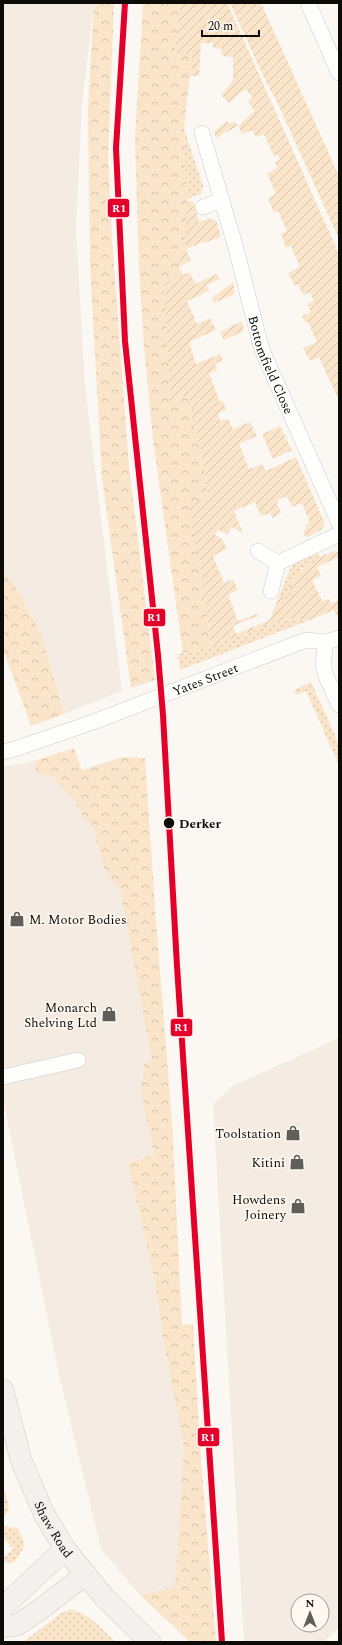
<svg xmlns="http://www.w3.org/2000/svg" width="342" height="1645" viewBox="0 0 342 1645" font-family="Spectral,serif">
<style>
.built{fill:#f4ece3;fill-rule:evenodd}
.grass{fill:url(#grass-dots)}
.forest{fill:url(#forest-crowns)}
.garden{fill:url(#garden-furrows)}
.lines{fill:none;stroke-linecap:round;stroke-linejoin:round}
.street-casing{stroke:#ceccc9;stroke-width:16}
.secondary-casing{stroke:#ceccc9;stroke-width:22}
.street{stroke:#fefefd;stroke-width:15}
.secondary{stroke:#f3f0ed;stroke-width:21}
.rail-1-casing{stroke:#fef8f1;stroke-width:9}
.rail-1{stroke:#e4002b;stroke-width:6}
.stop-dot{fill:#0d0b08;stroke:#fef8f1;stroke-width:1.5}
.labels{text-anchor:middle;stroke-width:3;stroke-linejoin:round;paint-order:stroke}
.street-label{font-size:13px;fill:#0d0b08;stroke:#fef8f1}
.stop-label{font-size:13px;font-weight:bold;fill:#0d0b08;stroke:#fef8f1;text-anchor:start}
.poi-label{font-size:13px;fill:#0d0b08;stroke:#fef8f1;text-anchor:end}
.line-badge{stroke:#fef8f1;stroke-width:1.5}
.badge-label{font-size:11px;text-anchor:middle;font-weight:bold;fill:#fff}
</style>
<defs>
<pattern id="grass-dots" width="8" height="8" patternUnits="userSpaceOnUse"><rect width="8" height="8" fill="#fae4ca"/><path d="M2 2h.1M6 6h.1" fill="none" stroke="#d5c2ac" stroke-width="1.8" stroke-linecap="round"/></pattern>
<pattern id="forest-crowns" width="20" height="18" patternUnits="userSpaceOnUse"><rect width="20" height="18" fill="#fae4ca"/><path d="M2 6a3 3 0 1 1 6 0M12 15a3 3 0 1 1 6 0" fill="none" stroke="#d5c2ac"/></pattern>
<pattern id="garden-furrows" width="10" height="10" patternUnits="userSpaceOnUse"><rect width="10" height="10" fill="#fae4ca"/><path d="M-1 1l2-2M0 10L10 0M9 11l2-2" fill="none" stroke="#d5c2ac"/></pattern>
</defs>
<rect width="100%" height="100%" fill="#fbf8f4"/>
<g class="built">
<path d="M3 3H94L82 104 76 229 85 386 122 691 64 714 42 636 18 591 3 570Z"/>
<path d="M37 760 35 766 50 775 75 801 81 814 93 827 104 868 120 891 152 1062 144 1064 141 1093 154 1154 128 1163 155 1282 163 1339 184 1447 175 1587 140 1595 101 1549 57 1366 3 1098V767Z"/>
<path d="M339 1038V1628L323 1642H244L213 1104 232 1086ZM298 1601H322V1625H298Z"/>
</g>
<g class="grass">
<path d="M184 129 203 186 201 194 187 199Z"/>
<path d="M318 553 320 557 314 560 315 563 301 569 291 592 290 601 279 596 290 569 295 563Z"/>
<path d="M293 618 305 622 180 670 178 654 211 647 262 627Z"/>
<path d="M311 682 339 744V765L306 691 296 695 294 690Z"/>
<path d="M3 1487C7 1500 13 1507 3 1518Z"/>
<path d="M3 1526 17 1528C27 1546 26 1546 14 1562L5 1563 3 1565V1558L13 1549 3 1537Z"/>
<path d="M70 1610C88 1611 103 1631 116 1642H23L63 1612Z"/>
</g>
<g class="forest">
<path d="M94 3H114L108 156 112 239 129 466 155 680 131 688 102 477 90 267 88 110Z"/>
<path d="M143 3H180L175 52 192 54 184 129 187 202 185 250 180 251 179 267 183 276 164 283 170 402 188 395 195 413 191 415 201 451 208 496 202 576 211 647 183 653 153 440 144 347 139 266 135 139Z"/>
<path d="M3 570 18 591 42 636 64 714 31 726 3 649Z"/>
<path d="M74 748 82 770 123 757 145 758 155 908 172 1121 182 1325 193 1324 201 1460 216 1642H190L140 1595 175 1587 184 1447 163 1339 155 1282 128 1163 154 1154 141 1093 144 1064 152 1061 120 891 104 868 93 827 81 814 75 801 50 775 36 774 35 766 37 760Z"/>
</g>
<g class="garden">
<path d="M180 3H261L339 176V239L277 102 266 82 231 5H228L339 254V401L319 357 310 361 303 348 317 342 308 322H305L302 316 311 312 307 304 314 301 310 292 303 295 298 284 295 286 288 273 300 267 291 246 286 248 281 234 287 231 278 211 274 213 268 198 276 194 267 173 277 168 275 162 280 160 277 154 274 156 264 134 256 137 252 130 242 134 238 126 216 138 214 131 227 121 230 124 234 121 238 126 255 111 248 102 253 97 245 89 229 103 221 95 233 80V57L223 56V55L221 54 222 49 213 48V43H201L199 76H190L192 54 175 53Z"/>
<path d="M193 201 199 222C217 215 217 221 221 237L204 243 203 242 186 249 191 260 179 267 180 251 185 250 187 202Z"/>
<path d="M190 272 195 284 217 274 220 279 207 285 209 291 187 301 197 324 210 318 216 330 189 342 196 364 220 354 223 360 215 364 217 370 209 373 220 402 223 401 226 410 218 413 220 421 228 419 233 429 250 422 257 436 239 444 249 469 262 464 266 471 296 457 325 524 321 530 306 538 303 531 307 528 305 525 310 523 302 503 292 507 288 498 284 497 278 500 277 504 281 513 272 518 270 513 261 516 255 502 234 511 243 533 232 527 227 534 218 530 215 535 223 540 227 549 213 556 224 583 233 579 238 590 228 595 238 621 257 614 258 616 233 626 236 634 270 620 279 596 290 600C291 577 294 572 315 563L313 560 334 551 339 552V557L317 567 321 576 312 580 322 601 329 599 331 604 339 600V616L336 615 334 610 305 622 293 618 262 627 211 647 202 576 189 505 208 496 201 451 191 415 195 413 188 395 170 402 164 283Z"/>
<path d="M233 282 235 294 214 303 212 298Z"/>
<path d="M242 321 244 331 224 340 220 332Z"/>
<path d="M280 426 292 450 273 459 262 434Z"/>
</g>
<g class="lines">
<g class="street-casing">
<g id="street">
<path d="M308 3 339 73"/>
<path id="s1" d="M202 133 235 245 262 350 339 523"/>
<path d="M203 207 222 200"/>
<path d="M258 551 278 563 339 534"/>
<path d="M271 591 278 563"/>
<path d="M326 642 323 663 326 676 339 705"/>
<path id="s2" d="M3 752 15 749 96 721 306 640 326 642 339 638"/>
<path d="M3 1077 78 1060"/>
</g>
</g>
<g class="secondary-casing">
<g id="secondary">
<path id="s3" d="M3 1390 21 1460 44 1514 65 1549 104 1597 150 1642"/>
<path d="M3 1607 65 1549"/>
<path d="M3 1627 17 1625 41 1609 86 1574"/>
</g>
</g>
<use href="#street" class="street"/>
<use href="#secondary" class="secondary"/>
<g class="rail-1-casing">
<path id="rail-1" d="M125 3 116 148 125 341 158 655 163 715 177 966 222 1642"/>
</g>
<use href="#rail-1" class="rail-1"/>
</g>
<defs>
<g id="shop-bare" transform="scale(1.2)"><path d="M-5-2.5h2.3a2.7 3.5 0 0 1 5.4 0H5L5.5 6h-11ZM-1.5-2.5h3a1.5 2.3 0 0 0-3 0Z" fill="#605e5b" stroke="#fef8f1" stroke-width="2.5" paint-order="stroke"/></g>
</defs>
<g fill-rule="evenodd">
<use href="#shop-bare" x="17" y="919"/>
<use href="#shop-bare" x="109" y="1014"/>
<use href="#shop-bare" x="293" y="1133"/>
<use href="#shop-bare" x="297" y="1162"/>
<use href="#shop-bare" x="298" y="1206"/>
</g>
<circle class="stop-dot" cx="169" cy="823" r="6"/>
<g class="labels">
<g class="street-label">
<text dy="5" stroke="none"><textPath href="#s1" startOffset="242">Bottomfield Close</textPath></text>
<text dy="5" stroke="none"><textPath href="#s2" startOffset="215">Yates Street</textPath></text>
<text dy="5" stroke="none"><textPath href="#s3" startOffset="149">Shaw Road</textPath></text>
</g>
<g class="stop-label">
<text x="179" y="828">Derker</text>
</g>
<g class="poi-label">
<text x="29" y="924" text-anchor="start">M. Motor Bodies</text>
<text x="97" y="1012">Monarch<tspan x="97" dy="15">Shelving Ltd</tspan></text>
<text x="281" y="1138">Toolstation</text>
<text x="285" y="1167">Kitini</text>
<text x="286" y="1204">Howdens<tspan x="286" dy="15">Joinery</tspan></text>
</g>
</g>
<g class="line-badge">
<rect x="107" y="198" width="23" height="20" rx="4" fill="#e4002b"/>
<rect x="143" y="608" width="23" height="19" rx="4" fill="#e4002b"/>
<rect x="170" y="1018" width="23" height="19" rx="4" fill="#e4002b"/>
<rect x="197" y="1427" width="23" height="20" rx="4" fill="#e4002b"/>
</g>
<g class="badge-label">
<text x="119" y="212">R1</text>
<text x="154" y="621">R1</text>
<text x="181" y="1031">R1</text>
<text x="208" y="1441">R1</text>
</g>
<rect width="342" height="1645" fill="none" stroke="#0d0b08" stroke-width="8"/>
<g transform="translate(310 1613)"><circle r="19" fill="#fef8f1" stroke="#9e9994"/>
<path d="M0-3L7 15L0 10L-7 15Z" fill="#605e5b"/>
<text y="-6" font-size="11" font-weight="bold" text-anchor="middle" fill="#0d0b08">N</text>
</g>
<path d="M202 30v6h57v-6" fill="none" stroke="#0d0b08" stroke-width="2"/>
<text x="208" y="30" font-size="12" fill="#0d0b08" stroke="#fef8f1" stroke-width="3" paint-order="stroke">20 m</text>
</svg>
